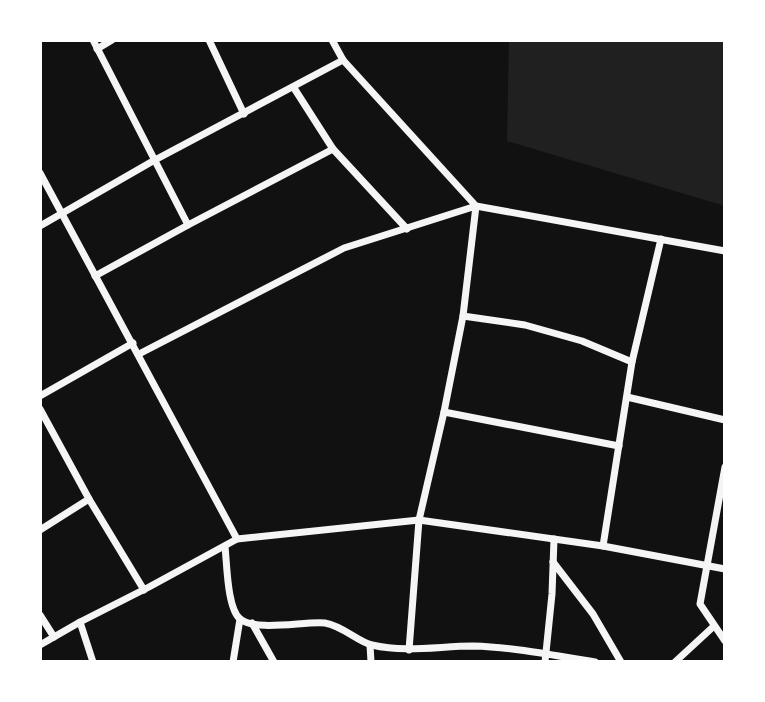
<svg xmlns="http://www.w3.org/2000/svg" width="765" height="702" viewBox="0 0 765 702" font-family="Arial,sans-serif">
<style>
.green{fill:#202020}
.lines{fill:none;stroke-linecap:round;stroke-linejoin:round}
.minor{stroke:#f5f5f5;stroke-width:7}
</style>
<rect width="100%" height="100%" fill="#111"/>
<path class="green" d="M509 40H725V206L507 141Z"/>
<g class="lines">
<g class="minor">
<path d="M93 40 188 225 333 149"/>
<path d="M209 40 244 114"/>
<path d="M332 40 343 60 476 206 725 251"/>
<path d="M97 49 112 40"/>
<path d="M294 88 333 149 407 229"/>
<path d="M40 173 237 539"/>
<path d="M40 226 153 161 343 60"/>
<path d="M95 276 188 225"/>
<path d="M463 316 525 325 582 341 632 362"/>
<path d="M139 354 344 248 476 206 463 316 444 412 419 520 409 650"/>
<path d="M40 396 133 343"/>
<path d="M627 397 725 420"/>
<path d="M40 409 89 499 40 530"/>
<path d="M444 412 619 446"/>
<path d="M725 467 700 604 725 641"/>
<path d="M89 499 144 590"/>
<path d="M603 546 632 362 661 239"/>
<path d="M225 547C227 563 227 608 240 619 257 632 304 621 325 623 343 626 358 642 372 645 406 653 440 646 473 646 514 647 556 656 595 662"/>
<path d="M553 562 593 614 621 662"/>
<path d="M40 615 54 637"/>
<path d="M80 622 93 662"/>
<path d="M252 623 274 662"/>
<path d="M40 645 80 622 149 587 237 539 419 520 603 546 725 569"/>
<path d="M370 645 371 662"/>
<path d="M233 662 240 619"/>
<path d="M545 662 552 594 554 539"/>
<path d="M675 662 714 626"/>
</g>
</g>
<rect width="765" height="702" fill="none" stroke="#ffffff" stroke-width="84"/>
</svg>
